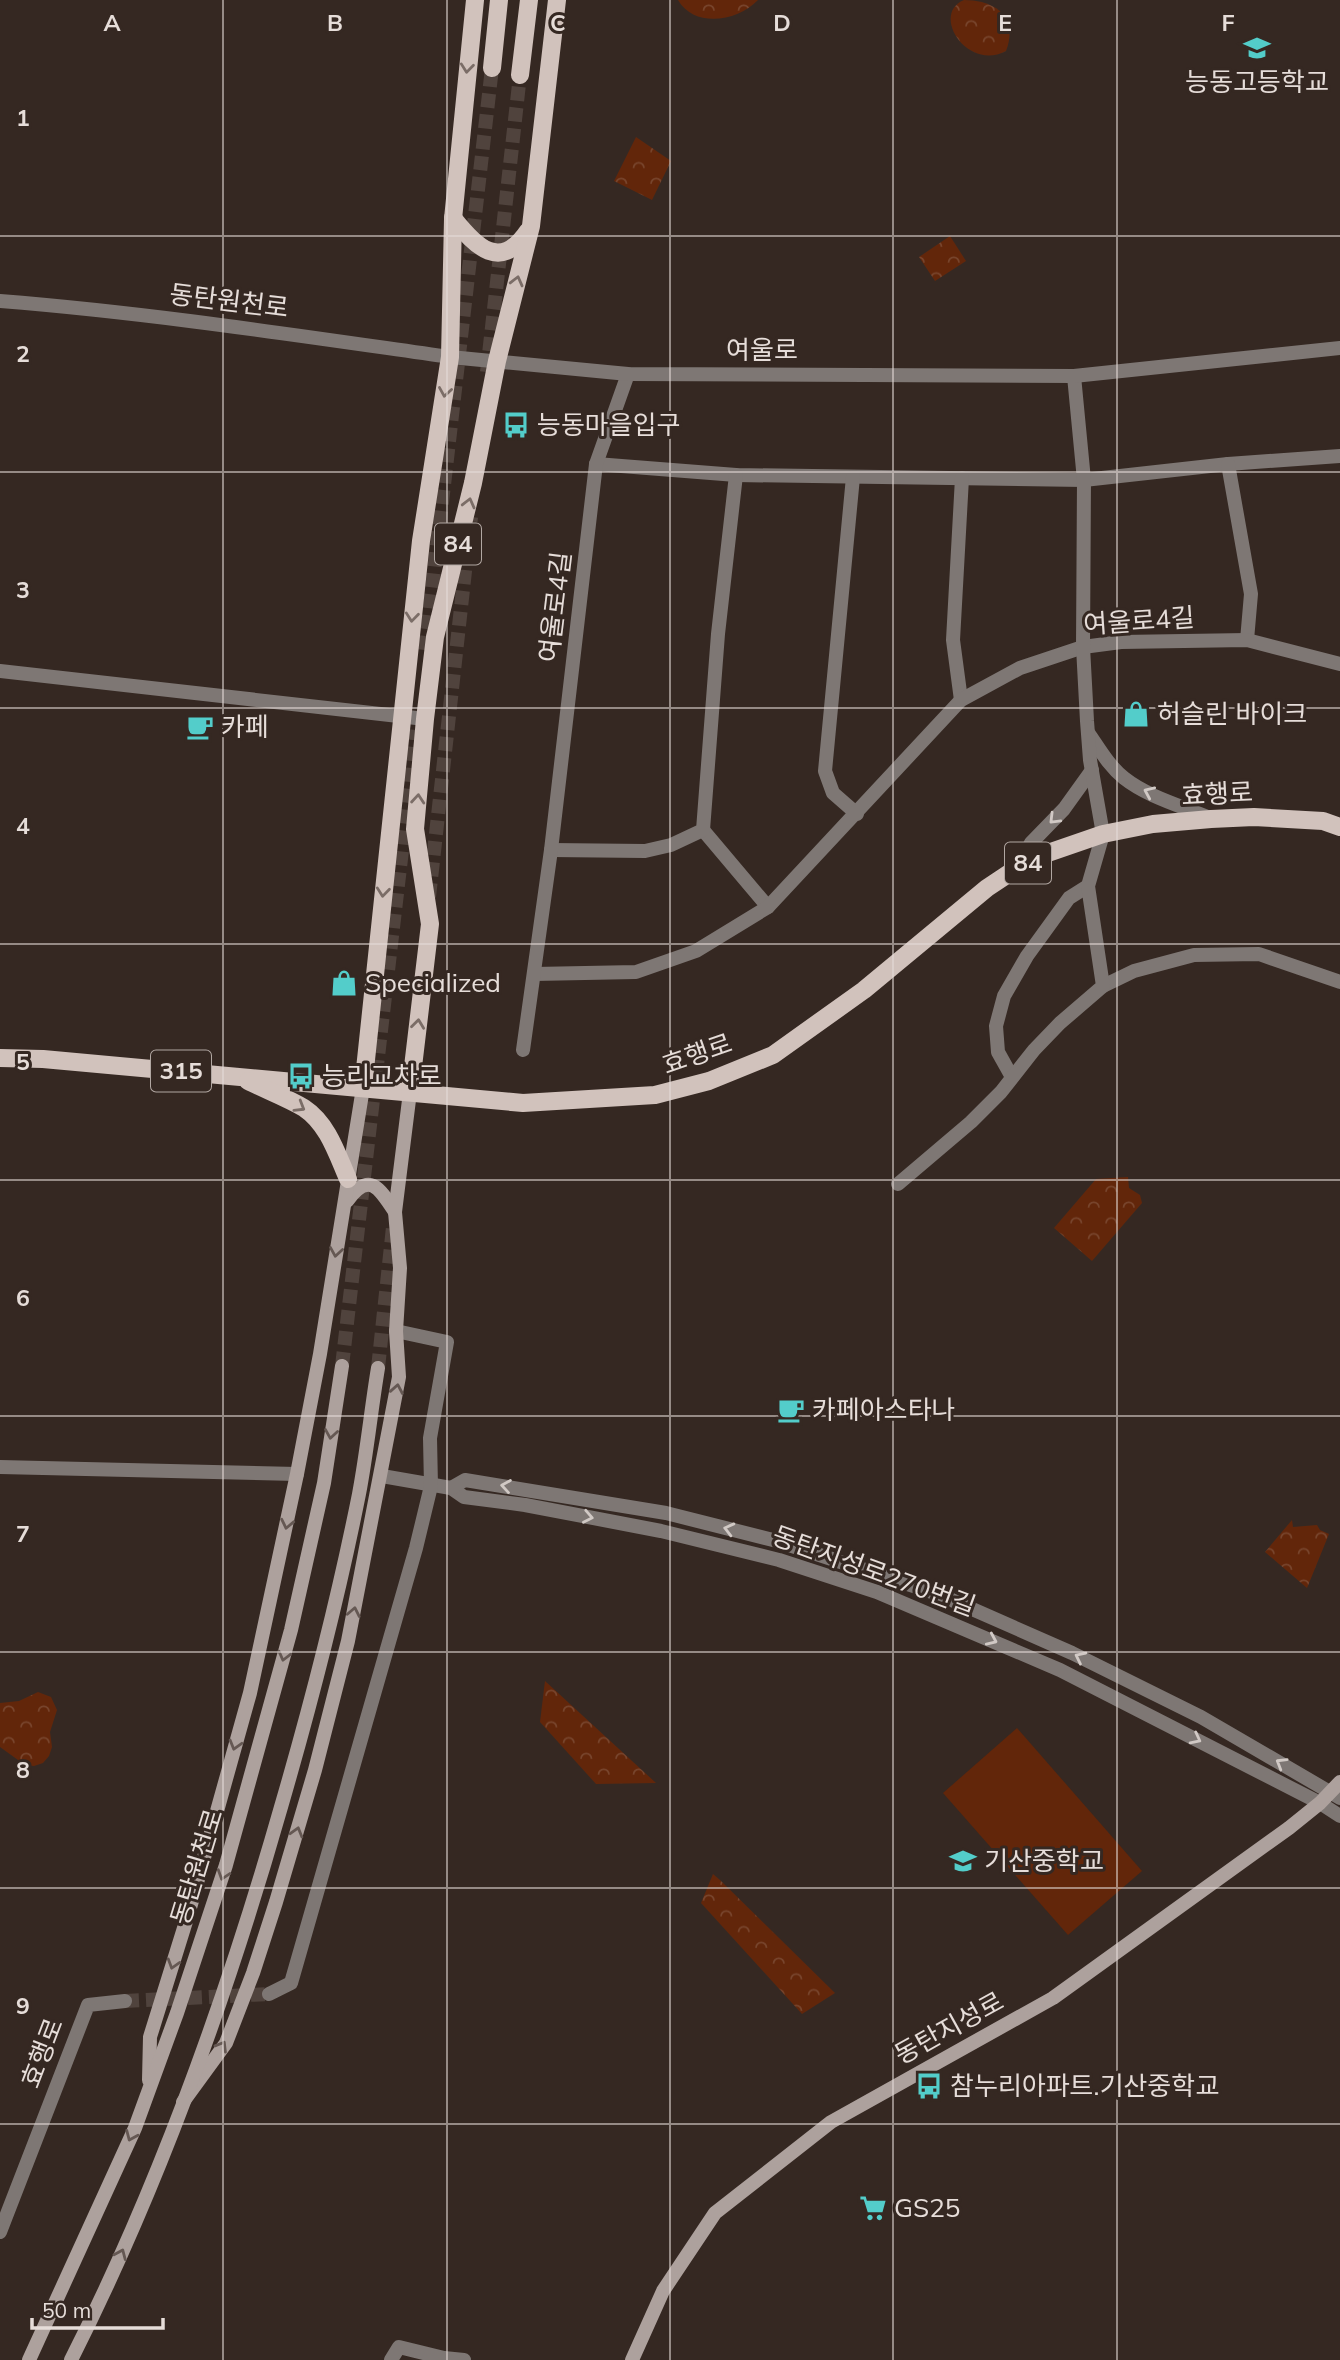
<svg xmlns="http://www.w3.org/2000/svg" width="1340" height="2360" viewBox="0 0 1340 2360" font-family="Mulish,'Noto Sans KR',sans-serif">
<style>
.park{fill:url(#park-crowns)}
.pitch{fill:#62260a}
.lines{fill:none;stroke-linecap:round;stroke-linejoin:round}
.minor-tunnel{stroke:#50433d;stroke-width:14;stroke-dasharray:14 7;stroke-linecap:butt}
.secondary-tunnel{stroke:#50433d;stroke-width:14;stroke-dasharray:14 7;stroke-linecap:butt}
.minor{stroke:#7e7774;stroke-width:14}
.tertiary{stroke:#7e7774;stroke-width:14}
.secondary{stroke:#ada19d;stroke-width:14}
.primary{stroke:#d1c2bc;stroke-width:18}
.oneway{stroke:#7b6d67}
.oneway2{stroke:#d1c9c5}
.oneway3{stroke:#655853}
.grid{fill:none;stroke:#e6ddd9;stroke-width:2;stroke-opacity:0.55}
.labels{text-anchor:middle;stroke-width:6;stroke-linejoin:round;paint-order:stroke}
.shield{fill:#352822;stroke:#b1a7a2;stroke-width:2}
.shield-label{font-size:24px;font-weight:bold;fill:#e6ddd9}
.poi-label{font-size:26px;fill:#e6ddd9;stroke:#352822;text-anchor:start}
.street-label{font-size:26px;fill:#e6ddd9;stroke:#352822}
.grid-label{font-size:23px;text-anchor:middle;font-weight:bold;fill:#e6ddd9;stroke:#352822;stroke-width:6;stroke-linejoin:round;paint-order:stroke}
</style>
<defs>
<pattern id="park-crowns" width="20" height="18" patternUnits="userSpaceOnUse" patternTransform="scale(1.75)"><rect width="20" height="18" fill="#62260a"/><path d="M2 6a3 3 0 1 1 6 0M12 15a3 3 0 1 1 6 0" fill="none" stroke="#78452d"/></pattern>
</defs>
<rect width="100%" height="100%" fill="#352822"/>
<g class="park">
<path d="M678 0H758C738 21 695 29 678 0Z"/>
<path d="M964 0C995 0 1019 17 1006 51 967 72 930 14 964 0Z"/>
<path d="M636 137 671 161 652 200 614 181Z"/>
<path d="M950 236 966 261 935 281 919 257Z"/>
<path d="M1128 1177 1129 1188 1140 1195 1142 1203 1092 1261 1054 1228 1096 1179Z"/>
<path d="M1292 1520 1293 1527 1317 1525 1320 1530 1329 1534 1307 1588 1265 1552Z"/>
<path d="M545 1681 656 1783 596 1784 540 1722Z"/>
<path d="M38 1692 51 1697 57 1710 50 1732 52 1747 49 1756 43 1763 34 1766 25 1765 0 1747V1703L19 1701Z"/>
<path d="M713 1874 720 1880 835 1993 802 2014 701 1903Z"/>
</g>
<path class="pitch" d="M1017 1728 1142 1871 1068 1935 943 1793Z"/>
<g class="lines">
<path class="minor-tunnel" d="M125 2001 269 1994"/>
<g class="secondary-tunnel">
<path d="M487 372 520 75"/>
<path d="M425 650 492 68"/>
<path d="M429 897 471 517"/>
<path d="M342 1366 416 730"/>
<path d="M378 1368 393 1227"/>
</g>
<g class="minor">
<path d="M0 301C151 313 301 336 450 357"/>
<path d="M596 464 736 475 1084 480 1228 464 1340 456"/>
<path d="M1228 464 1251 594 1247 640"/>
<path d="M853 477 825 771 833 793 857 814"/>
<path d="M0 671 425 719"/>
<path d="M961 700 953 640 962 478"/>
<path d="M1089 734C1100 750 1109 766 1124 778 1148 797 1182 806 1210 818"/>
<path d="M703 830 768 907"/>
<path d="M551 850 645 851 671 845 703 830 718 634 736 475"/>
<path d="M1017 868 1031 843 1064 809 1092 770"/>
<path d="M534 974 636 972 696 951 768 907 961 700 1020 668 1083 647 1121 642 1247 640 1340 664"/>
<path d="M1103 986 1134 971 1194 955 1259 954 1340 982"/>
<path d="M523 1050 551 850 596 464 628 374"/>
<path d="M1012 1077 998 1052 996 1026 1004 996 1027 956 1069 898 1088 886"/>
<path d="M898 1184 971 1122 1001 1092 1034 1050 1060 1023 1103 986 1088 886 1103 834 1090 760 1087 721 1083 647 1084 480 1074 376"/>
<path d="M0 1467 297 1474"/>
<path d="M382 1476 451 1488 464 1497 525 1505 661 1531 779 1560 877 1592 1060 1670 1320 1803 1340 1816"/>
<path d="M451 1488 465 1480 666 1513 777 1541 938 1594 1072 1653 1201 1717 1340 1798"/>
<path d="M269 1994 291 1983 416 1548 431 1486 430 1438 447 1342 396 1331"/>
<path d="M0 2232 88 2005 125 2001"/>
<path d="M391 2360 399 2347 444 2358 464 2360"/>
</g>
<path class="tertiary" d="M450 357 628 374 1074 376 1340 348"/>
<g class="secondary">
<path d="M347 1201C369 1171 379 1187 395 1212"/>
<path d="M149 2080 150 2037 188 1915 250 1693 297 1474 320 1354 363 1088"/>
<path d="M183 2102 226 2043 253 1973 276 1902 315 1770 348 1641 399 1377 396 1331 400 1268 395 1212 410 1092"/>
<path d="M29 2360 135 2128 177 2013 226 1865 291 1630 324 1483 342 1366"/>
<path d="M71 2360C160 2184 227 1996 281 1807 311 1704 338 1599 359 1494 367 1452 371 1410 378 1368"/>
<path d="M632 2360 663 2291 715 2213 831 2122 1053 1998 1289 1828 1320 1803 1340 1782"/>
</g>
<g class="primary">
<path d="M492 68 499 0"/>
<path d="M520 75 529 0"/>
<path d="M453 218C476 247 500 272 528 231"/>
<path d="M0 1058 43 1059 523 1103 655 1095 709 1081 773 1055 864 990 987 888 1017 868 1045 854 1103 834 1153 824 1211 819 1254 817 1323 821 1340 827"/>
<path d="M248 1081C266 1090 287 1098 304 1108 328 1124 337 1154 348 1179"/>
<path d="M363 1088 421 541 450 357 453 219 475 0"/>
<path d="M410 1092 430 924 415 829 425 719 435 637 473 483 497 361 531 226 557 0"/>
</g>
</g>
<defs><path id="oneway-chevron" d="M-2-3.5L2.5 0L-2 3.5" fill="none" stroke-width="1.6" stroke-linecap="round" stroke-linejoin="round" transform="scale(1.75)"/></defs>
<g class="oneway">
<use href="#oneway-chevron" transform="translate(467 68) rotate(96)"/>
<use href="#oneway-chevron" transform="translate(517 281) rotate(-76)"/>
<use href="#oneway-chevron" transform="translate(445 392) rotate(99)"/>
<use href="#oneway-chevron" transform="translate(469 503) rotate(-76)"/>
<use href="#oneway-chevron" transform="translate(412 617) rotate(96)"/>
<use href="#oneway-chevron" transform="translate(418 799) rotate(-85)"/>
<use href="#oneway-chevron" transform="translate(383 892) rotate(96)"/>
<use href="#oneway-chevron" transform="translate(418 1024) rotate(-83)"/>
<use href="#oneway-chevron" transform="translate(300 1107) rotate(31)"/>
</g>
<g class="oneway2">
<use href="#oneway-chevron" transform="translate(1149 792) rotate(-156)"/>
<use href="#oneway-chevron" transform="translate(1054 819) rotate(135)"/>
<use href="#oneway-chevron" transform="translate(506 1486) rotate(-171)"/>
<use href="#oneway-chevron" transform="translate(588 1517) rotate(11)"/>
<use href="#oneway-chevron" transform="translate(729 1529) rotate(-166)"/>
<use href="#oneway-chevron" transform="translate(992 1640) rotate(24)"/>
<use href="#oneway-chevron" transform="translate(1080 1657) rotate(-154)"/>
<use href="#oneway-chevron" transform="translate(1196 1739) rotate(27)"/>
<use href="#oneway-chevron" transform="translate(1281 1763) rotate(-149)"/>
</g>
<g class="oneway3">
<use href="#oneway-chevron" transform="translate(336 1252) rotate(99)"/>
<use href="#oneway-chevron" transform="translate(397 1389) rotate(-80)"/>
<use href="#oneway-chevron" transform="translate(331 1434) rotate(99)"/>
<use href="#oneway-chevron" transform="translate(287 1524) rotate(102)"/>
<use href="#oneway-chevron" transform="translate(354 1612) rotate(-79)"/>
<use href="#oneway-chevron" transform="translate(284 1656) rotate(104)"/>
<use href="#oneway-chevron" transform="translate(235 1745) rotate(106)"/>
<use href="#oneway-chevron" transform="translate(297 1832) rotate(-74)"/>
<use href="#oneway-chevron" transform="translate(223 1875) rotate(108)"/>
<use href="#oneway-chevron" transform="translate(173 1964) rotate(107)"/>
<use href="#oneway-chevron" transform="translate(222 2046) rotate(-59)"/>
<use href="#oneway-chevron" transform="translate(131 2136) rotate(113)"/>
<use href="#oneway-chevron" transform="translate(121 2254) rotate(-67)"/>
</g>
<path class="grid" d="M223 0V2360M447 0V2360M670 0V2360M893 0V2360M1117 0V2360M0 236H1340M0 472H1340M0 708H1340M0 944H1340M0 1180H1340M0 1416H1340M0 1652H1340M0 1888H1340M0 2124H1340"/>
<defs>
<g id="school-bare" transform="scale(2.1)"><path d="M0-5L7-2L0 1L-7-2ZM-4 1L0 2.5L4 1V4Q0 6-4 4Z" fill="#53cdca" stroke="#352822" stroke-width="2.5" paint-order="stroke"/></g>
<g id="bus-bare" transform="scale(2.1)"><path d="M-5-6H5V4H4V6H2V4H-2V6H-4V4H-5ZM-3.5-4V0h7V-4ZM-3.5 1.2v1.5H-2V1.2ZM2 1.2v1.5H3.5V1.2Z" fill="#53cdca" stroke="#352822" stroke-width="2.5" paint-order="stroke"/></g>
<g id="shop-bare" transform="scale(2.1)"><path d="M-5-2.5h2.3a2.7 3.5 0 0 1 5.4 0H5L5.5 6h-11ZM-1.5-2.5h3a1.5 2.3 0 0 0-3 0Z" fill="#53cdca" stroke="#352822" stroke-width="2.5" paint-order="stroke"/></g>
<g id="cafe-bare" transform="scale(2.1)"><path d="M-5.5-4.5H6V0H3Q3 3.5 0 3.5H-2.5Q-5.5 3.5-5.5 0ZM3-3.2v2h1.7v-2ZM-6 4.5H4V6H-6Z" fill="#53cdca" stroke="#352822" stroke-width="2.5" paint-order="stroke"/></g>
<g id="supermarket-bare" transform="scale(2.1)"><path d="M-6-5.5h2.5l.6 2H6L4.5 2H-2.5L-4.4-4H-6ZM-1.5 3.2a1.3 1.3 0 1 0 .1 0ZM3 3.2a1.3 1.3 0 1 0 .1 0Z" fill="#53cdca" stroke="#352822" stroke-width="2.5" paint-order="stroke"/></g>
</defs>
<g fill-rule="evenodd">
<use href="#school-bare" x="1257" y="48"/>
<use href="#bus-bare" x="516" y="425"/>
<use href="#shop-bare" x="1136" y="714"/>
<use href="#cafe-bare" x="200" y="727"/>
<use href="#shop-bare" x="344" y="983"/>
<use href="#bus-bare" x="301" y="1076"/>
<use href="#cafe-bare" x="791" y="1410"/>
<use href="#school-bare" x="963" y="1861"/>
<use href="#bus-bare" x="929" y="2086"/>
<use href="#supermarket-bare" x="873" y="2208"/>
</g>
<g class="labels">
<g class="shield">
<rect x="435" y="523.5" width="46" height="41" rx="5"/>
<rect x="1005" y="842.5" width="46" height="41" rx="5"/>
<rect x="151" y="1050.5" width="60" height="41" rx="5"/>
</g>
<g class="shield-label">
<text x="458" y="552">84</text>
<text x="1028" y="871">84</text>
<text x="181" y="1079">315</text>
</g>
<g class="poi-label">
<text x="1257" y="91" text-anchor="middle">능동고등학교</text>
<text x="537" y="434">능동마을입구</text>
<text x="1157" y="723">허슬린 바이크</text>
<text x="221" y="736">카페</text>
<text x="365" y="992">Specialized</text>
<text x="322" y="1085">능리교차로</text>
<text x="812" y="1419">카페아스타나</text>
<text x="984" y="1870">기산중학교</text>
<text x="950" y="2095">참누리아파트.기산중학교</text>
<text x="894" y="2217">GS25</text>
</g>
<g class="street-label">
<text transform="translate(229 301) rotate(7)" y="9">동탄원천로</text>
<text x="762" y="359">여울로</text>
<text transform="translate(555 607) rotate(-83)" y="9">여울로4길</text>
<text transform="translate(1139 621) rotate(-4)" y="9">여울로4길</text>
<text transform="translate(1217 794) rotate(-3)" y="9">효행로</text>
<text transform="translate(697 1054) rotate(-19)" y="9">효행로</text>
<text transform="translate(874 1571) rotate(20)" y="9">동탄지성로270번길</text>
<text transform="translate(197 1867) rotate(-73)" y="9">동탄원천로</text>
<text transform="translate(949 2028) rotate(-29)" y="9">동탄지성로</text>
<text transform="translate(42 2053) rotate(-69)" y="9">효행로</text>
</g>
</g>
<g class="grid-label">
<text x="112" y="31">A</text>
<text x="335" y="31">B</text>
<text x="558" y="31">C</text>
<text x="782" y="31">D</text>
<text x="1005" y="31">E</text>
<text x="1228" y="31">F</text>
<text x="23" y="126">1</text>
<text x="23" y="362">2</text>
<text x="23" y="598">3</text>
<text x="23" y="834">4</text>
<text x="23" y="1070">5</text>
<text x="23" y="1306">6</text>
<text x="23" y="1542">7</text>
<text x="23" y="1778">8</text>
<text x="23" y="2014">9</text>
</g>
<path d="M32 2318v10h131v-10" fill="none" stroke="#e6ddd9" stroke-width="3.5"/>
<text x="42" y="2318" font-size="21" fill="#e6ddd9" stroke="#352822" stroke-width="5" paint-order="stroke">50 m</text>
</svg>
